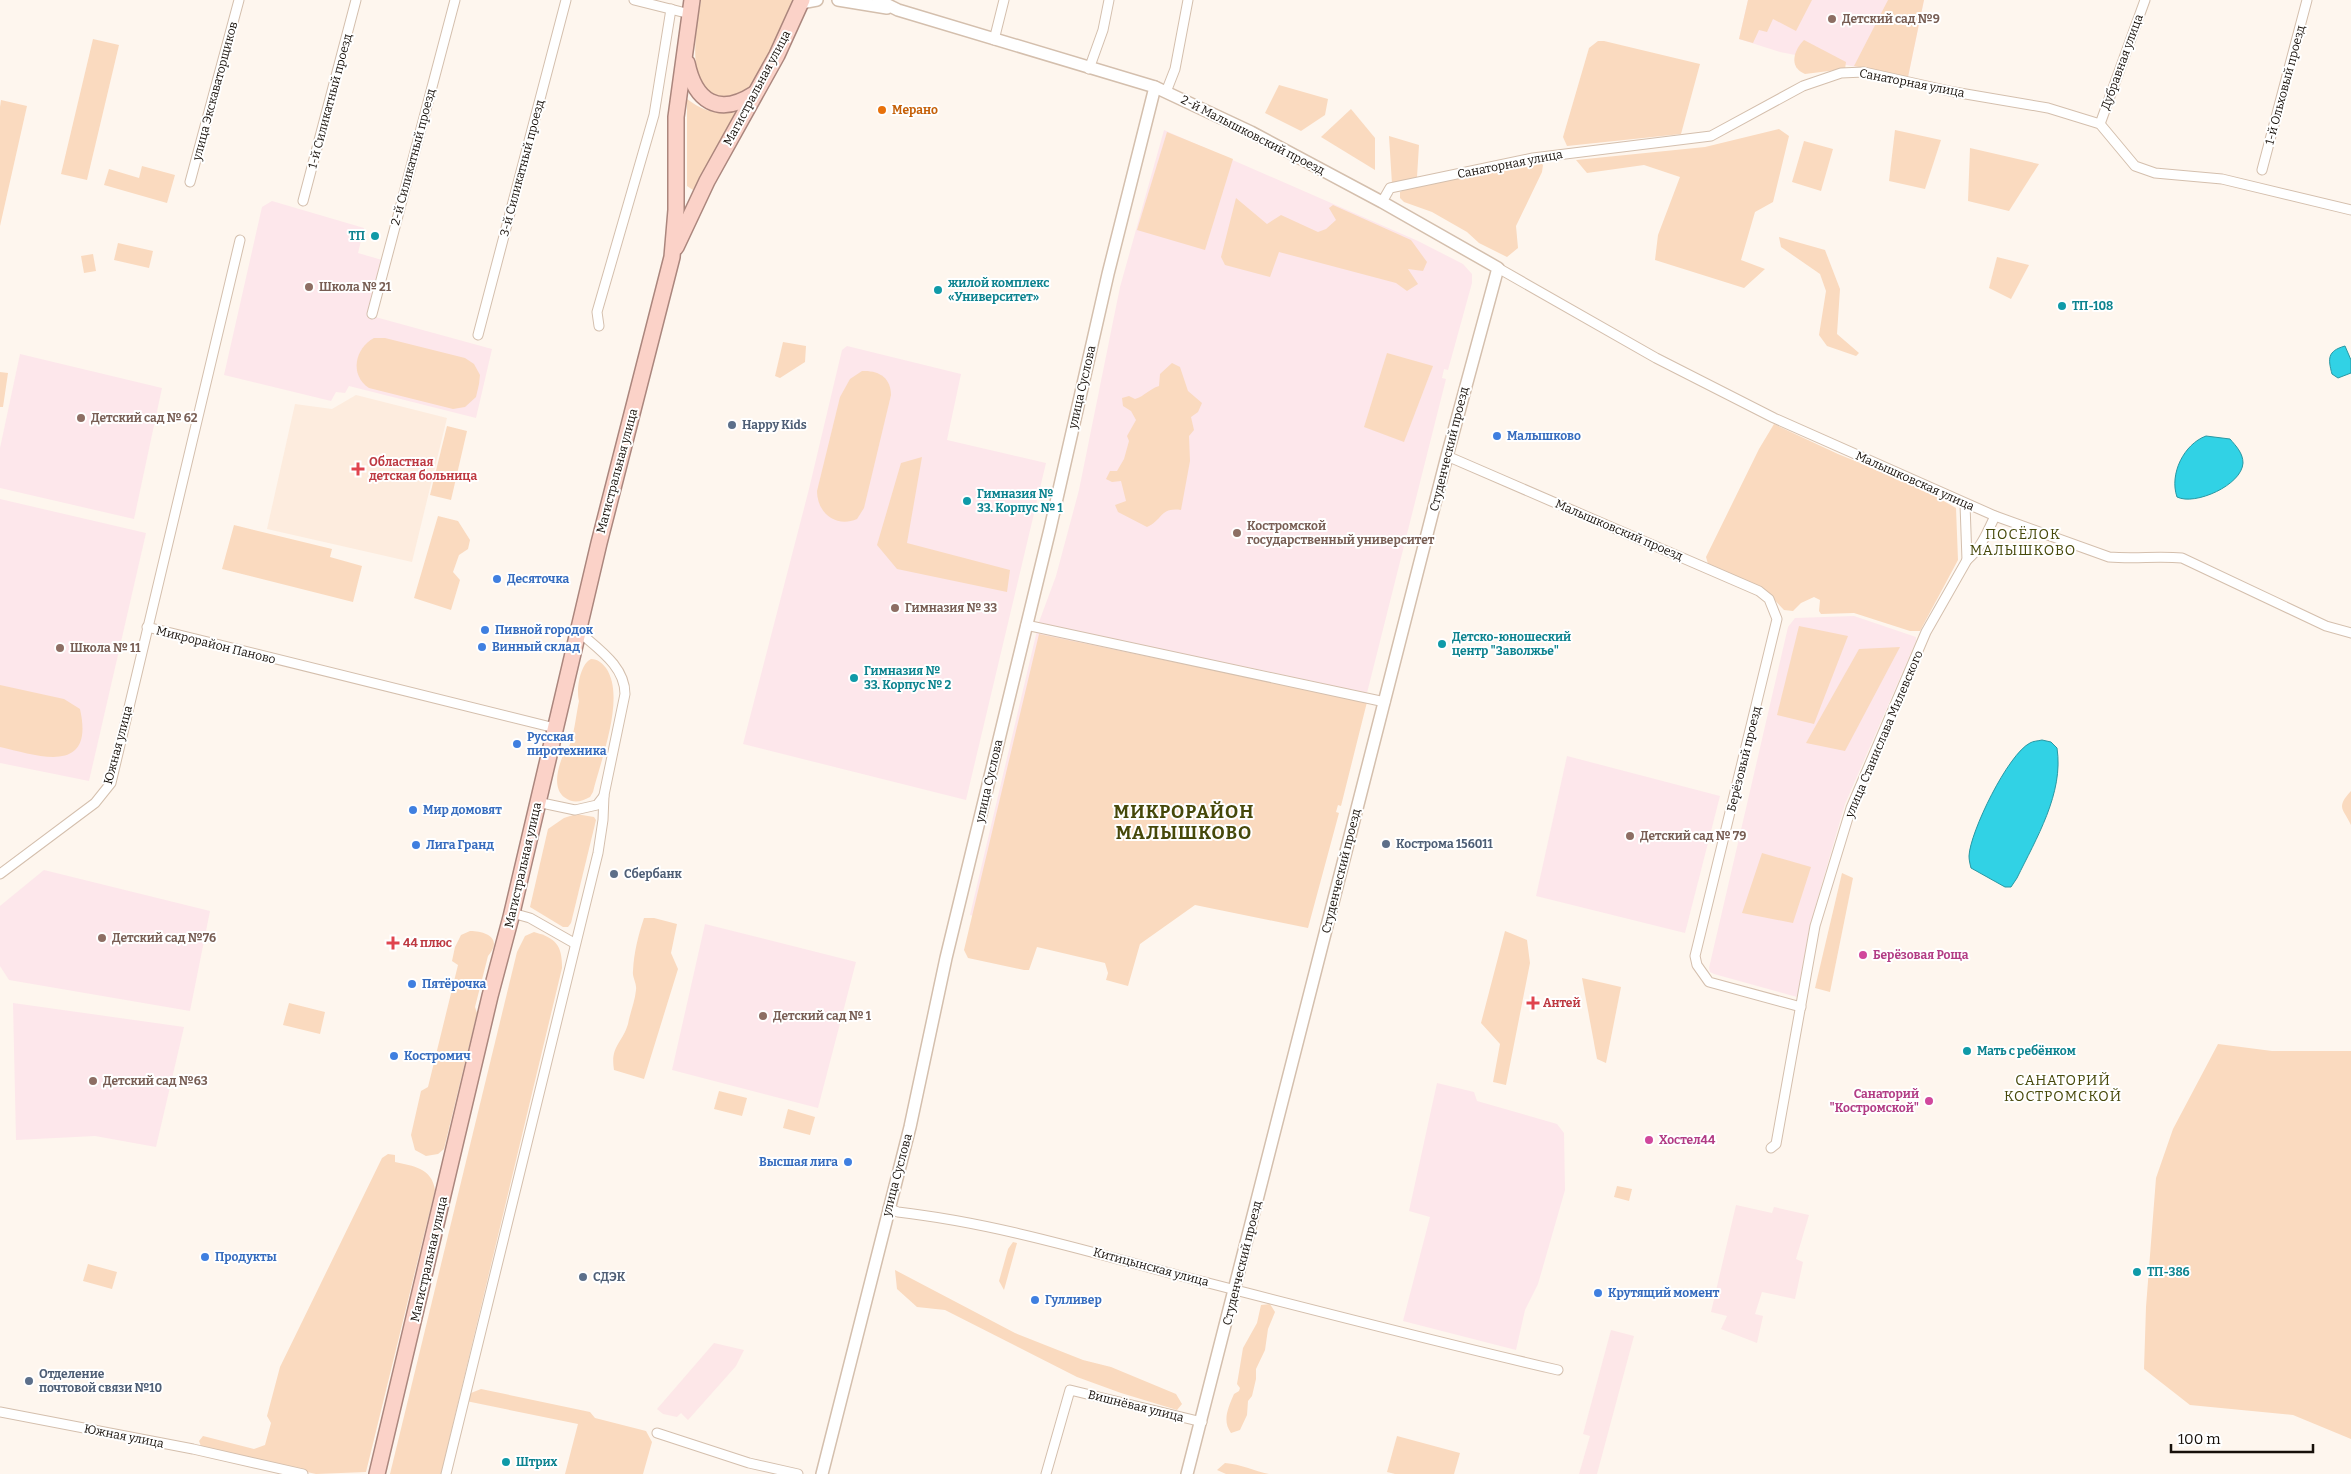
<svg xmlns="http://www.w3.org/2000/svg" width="2351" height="1474" viewBox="0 0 2351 1474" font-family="Bitter,serif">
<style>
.built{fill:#fdecde}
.industrial{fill:#fde7e8}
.education{fill:#fde7eb}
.green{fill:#fadabf}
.water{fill:#31d2e5;stroke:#2998a3}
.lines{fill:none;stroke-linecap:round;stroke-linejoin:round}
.minor-casing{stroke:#d4bfad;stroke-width:11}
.tertiary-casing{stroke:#d4bfad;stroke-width:14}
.trunk-casing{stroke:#ab867d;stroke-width:18}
.minor{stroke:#fff;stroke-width:9}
.tertiary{stroke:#fff;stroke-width:11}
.trunk{stroke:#fbd2c8;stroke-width:15}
.education-dot{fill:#8d6e63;stroke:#fff;stroke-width:2}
.food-dot{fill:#e8710a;stroke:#fff;stroke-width:2}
.culture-dot{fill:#0f9aa8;stroke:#fff;stroke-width:2}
.service-dot{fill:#5c6f8a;stroke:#fff;stroke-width:2}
.shop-dot{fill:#3f7fe0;stroke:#fff;stroke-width:2}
.health-dot{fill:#e0444e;stroke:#fff;stroke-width:2}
.hotel-dot{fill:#d1479c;stroke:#fff;stroke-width:2}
.labels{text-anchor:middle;stroke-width:4;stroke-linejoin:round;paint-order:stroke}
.education-label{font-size:12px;font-weight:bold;fill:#785e54;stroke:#fff;text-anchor:start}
.street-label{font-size:12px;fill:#17100a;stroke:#fff}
.food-label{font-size:12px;font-weight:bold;fill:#c56008;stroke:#fff;text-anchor:start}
.culture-label{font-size:12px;font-weight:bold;fill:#0d838f;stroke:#fff;text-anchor:start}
.service-label{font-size:12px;font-weight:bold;fill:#4e5e75;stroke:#fff;text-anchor:start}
.shop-label{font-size:12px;font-weight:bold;fill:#366cbe;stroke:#fff;text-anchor:start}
.health-label{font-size:12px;font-weight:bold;fill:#be3a42;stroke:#fff;text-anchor:start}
.hotel-label{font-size:12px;font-weight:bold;fill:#b23c85;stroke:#fff;text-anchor:start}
.neighbourhood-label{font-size:14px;letter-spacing:1px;fill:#46480a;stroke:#fff}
.district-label{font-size:18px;font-weight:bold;letter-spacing:1px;fill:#46480a;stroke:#fff}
</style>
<rect width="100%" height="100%" fill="#fef6ee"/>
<path class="built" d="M356 395 447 418 412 562 267 529 295 404 332 409Z"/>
<g class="industrial">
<path d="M1736 1205 1772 1213 1774 1207 1809 1215 1796 1259 1803 1262 1795 1299 1762 1292 1755 1314 1763 1316 1757 1343 1721 1329 1727 1316 1711 1312Z"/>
<path d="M1611 1330 1634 1336 1597 1474H1579L1590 1436 1583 1434Z"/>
<path d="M714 1343 744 1350 736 1366 688 1420 681 1413 677 1417 663 1414 657 1409Z"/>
</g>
<g class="education">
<path d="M1748 0H1924L1908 77 1780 52 1739 39Z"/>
<path d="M1164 130 1418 241 1463 264 1472 274V283L1448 370 1444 369 1442 378 1446 379 1367 693 1247 667 1198 890 1105 949 970 915 1039 622 1056 576 1079 490 1120 287Z"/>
<path d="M272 201 364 228 358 253 382 260 368 315 492 349 476 418 349 386 345 393 336 392 331 401 224 375 262 207Z"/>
<path d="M847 346 961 374 947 440 1046 463 966 800 743 744 809 489 842 350Z"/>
<path d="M20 354 162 388 134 519 0 488V448Z"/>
<path d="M0 499 146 533 89 781 0 763Z"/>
<path d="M1854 616 1916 637V641L1845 804 1810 925 1797 997 1714 974 1710 972 1709 968 1788 627 1795 618Z"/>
<path d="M1567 756 1720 796 1685 933 1536 896Z"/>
<path d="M44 870 210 911 190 1011 9 980 0 966V906Z"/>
<path d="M705 924 856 962 818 1108 672 1070Z"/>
<path d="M13 1003 184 1027 156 1147 95 1136 16 1140Z"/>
<path d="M1437 1083 1474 1092 1477 1101 1557 1124 1564 1133 1565 1190 1538 1284 1525 1310 1516 1350 1403 1321 1430 1217 1409 1211Z"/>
</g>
<g class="green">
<path d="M701 0H796C783 29 765 80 737 97 731 97 723 98 718 97 684 89 697 24 701 0Z"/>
<path d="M1748 0H1812L1796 31 1773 19 1767 32 1759 30 1753 43 1739 39Z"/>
<path d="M1888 0H1924L1908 77 1854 66Z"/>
<path d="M93 39 119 45 87 180 61 174Z"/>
<path d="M1804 40 1846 62 1845 69 1805 74C1788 67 1794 50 1804 40Z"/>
<path d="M1598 41H1604L1700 64 1681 134 1567 146 1563 137 1589 48Z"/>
<path d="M1279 85 1328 99 1325 115 1301 131 1265 113Z"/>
<path d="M687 99C703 111 716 115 737 112L693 190 687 186Z"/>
<path d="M1 100 27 106 0 226V107Z"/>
<path d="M1351 109 1375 138V170L1321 137Z"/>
<path d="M1779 129 1789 136 1773 202 1755 212 1741 260 1765 269 1744 288 1655 260 1658 235 1680 177 1644 165 1587 173 1576 160 1705 147Z"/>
<path d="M1895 130 1941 140 1925 189 1889 181Z"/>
<path d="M1167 132 1233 159 1205 250 1137 230Z"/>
<path d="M1389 136 1419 145 1417 177 1392 184Z"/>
<path d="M1804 141 1833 149 1821 191 1792 182Z"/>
<path d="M1970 148 2039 164 2009 211 1968 201Z"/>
<path d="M1539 161 1543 165 1542 172 1516 226 1518 248 1507 257 1479 243 1467 232 1432 212 1404 202 1400 198V192L1408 188Z"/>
<path d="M142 166 175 175 167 203 104 185 109 169 139 178Z"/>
<path d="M1236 198 1267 224 1281 215 1318 232 1326 229 1336 220 1329 208 1333 205 1411 240 1427 262 1423 271 1408 269 1418 284 1407 291 1396 283 1279 252 1270 277 1225 265 1221 257Z"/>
<path d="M1779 237 1825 250 1840 289 1837 334 1859 353 1856 356 1827 346 1819 335 1826 291 1820 274 1781 247Z"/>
<path d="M118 243 153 251 149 268 114 260Z"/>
<path d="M93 254 96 271 84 273 81 256Z"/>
<path d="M1997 257 2029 265 2011 299 1989 288Z"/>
<path d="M374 338H385L465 358 474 364 480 375 479 384 476 397 465 407 453 409 369 388C349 375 355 348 374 338Z"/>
<path d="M783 342 806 346 805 362 780 378 775 376Z"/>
<path d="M1387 353 1433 366 1404 442 1364 427Z"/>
<path d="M1172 363 1180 367 1188 391 1202 403 1198 412 1191 417 1194 430 1189 436 1190 461 1181 510C1160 507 1163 520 1147 527L1118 512 1115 505 1126 501 1121 481 1112 482 1106 479 1110 471H1117L1124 459 1129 441 1127 436 1136 420 1131 411 1123 406 1122 398 1129 396 1135 399C1145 396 1149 389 1159 386L1160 374Z"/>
<path d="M862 371C879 370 891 378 891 395L864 508 857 519C836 528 817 513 817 491L840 397 850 379Z"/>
<path d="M0 372 8 373 3 407H0Z"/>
<path d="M1774 424 1838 454 1917 486 1956 508 1958 560 1920 631H1910L1854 613 1821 614 1819 611 1820 600 1814 597 1801 603 1793 611 1784 610 1763 588 1708 564 1706 557 1759 449Z"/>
<path d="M447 426 467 431 451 500 430 495Z"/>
<path d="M922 457 907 543 1010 570 1007 592 897 569 877 545 901 463Z"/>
<path d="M438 516 458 521 470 540 468 549 459 555 453 572 460 580 451 610 414 598Z"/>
<path d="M234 525 332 549 330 557 362 566 353 602 222 569Z"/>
<path d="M1799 626 1848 636 1814 724 1777 715Z"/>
<path d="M1039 634 1367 702 1341 806 1338 805 1336 812 1339 813 1308 928 1195 905 1140 944 1128 986 1106 980 1108 973 1105 963 1037 947 1029 970H1024L968 958 964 950Z"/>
<path d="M1900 647 1845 751 1806 743 1859 649Z"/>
<path d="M591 659C598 659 602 663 606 668 626 697 601 759 593 792L590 797C581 802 573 804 564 797 552 787 558 767 564 753 566 750 569 748 570 744 575 730 576 715 579 701 576 690 580 664 591 659Z"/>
<path d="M0 685 64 699 80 709C95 776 39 756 0 747Z"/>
<path d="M2351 791V825C2344 809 2335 808 2351 791Z"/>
<path d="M576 814 594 817 596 820 571 923 568 927H563L530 907 548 829 564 818Z"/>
<path d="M1762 853 1811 867 1793 923 1742 913Z"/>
<path d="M1842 873 1853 878 1830 992 1815 988Z"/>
<path d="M644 918H654L677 924 671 953 678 969 644 1079 614 1070C610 1046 622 1044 628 1024 630 1013 635 1001 636 990 637 983 632 977 633 971 634 952 638 936 644 918Z"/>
<path d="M470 931C487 931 503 939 488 956L475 1007 477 1013 444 1149 438 1154 426 1156 415 1150 411 1135 421 1091 428 1087 458 965 452 961 455 947 461 935Z"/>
<path d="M1505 931 1527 940 1530 963 1506 1085 1493 1082 1500 1044 1481 1023Z"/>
<path d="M534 932C556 938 562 945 562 968L441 1474H390L517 952 525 936Z"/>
<path d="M1582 978 1621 987 1606 1063 1597 1059Z"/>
<path d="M289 1003 325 1012 320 1034 283 1025Z"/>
<path d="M2218 1044 2272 1051H2351V1439L2293 1415 2190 1405 2144 1369 2146 1307 2156 1178 2173 1129Z"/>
<path d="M719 1091 747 1098 742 1116 714 1109Z"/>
<path d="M788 1109 815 1117 810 1135 783 1128Z"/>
<path d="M388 1154 395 1155V1162C413 1166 432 1168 435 1190L366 1472 316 1474 202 1449 199 1441 203 1436 254 1449 265 1445 271 1423 267 1416 280 1367 382 1158Z"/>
<path d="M1617 1186 1632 1189 1629 1201 1614 1197Z"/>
<path d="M1013 1242 1017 1243 1004 1290 999 1281 1008 1249Z"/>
<path d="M88 1264 117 1272 112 1289 83 1281Z"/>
<path d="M895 1270 1015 1333 1083 1360 1111 1367 1176 1394 1182 1404 1177 1410 1121 1393 1077 1377 945 1310 917 1307 897 1289Z"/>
<path d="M1270 1304 1275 1312 1268 1329 1265 1350 1256 1369V1379L1252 1396 1248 1401 1247 1415 1240 1430 1231 1433C1222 1421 1228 1408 1234 1394L1239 1391 1240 1388 1237 1384 1243 1348 1257 1323 1261 1305Z"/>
<path d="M481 1389 590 1412 595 1418 646 1431 652 1442 643 1474H565L578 1424 466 1401 471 1393Z"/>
<path d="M1397 1436 1460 1453 1454 1474H1395L1387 1472Z"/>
<path d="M1225 1463C1241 1464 1254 1471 1269 1474H1226L1217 1470Z"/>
</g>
<g class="water">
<path d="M2345 346 2351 360V373L2338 378 2332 374C2328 359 2327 351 2345 346Z"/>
<path d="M2206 436 2230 439C2236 446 2243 453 2243 463 2242 485 2195 506 2177 497 2169 474 2184 444 2206 436Z"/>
<path d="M2042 740 2051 742 2057 748C2064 793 2036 839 2017 878L2011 887H2005L1971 868C1970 864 1969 860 1969 856 1970 832 2008 754 2030 743 2033 741 2038 741 2042 740Z"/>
</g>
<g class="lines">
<g class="minor-casing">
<g id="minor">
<path d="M634 0 690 14"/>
<path d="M994 40 1004 0"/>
<path d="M1089 69 1103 30 1109 0"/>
<path d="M1166 92 1175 69 1188 0"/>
<path d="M2100 124 2145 0"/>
<path d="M2262 170 2307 0"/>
<path d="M190 182 239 0"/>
<path d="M303 201 356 0"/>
<path d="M1382 202 1390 188 1533 158 1711 136 1803 86 1841 73 1864 72 1954 92 2048 108 2100 124 2135 166 2155 173 2222 179 2351 210"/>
<path d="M1498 268 1656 358 1774 418 1995 516 2109 557C2134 559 2158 556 2182 558L2326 626 2351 633"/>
<path d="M372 314 455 0"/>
<path d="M599 326 597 312 654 115 671 9"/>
<path d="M478 335 566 0"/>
<path d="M1447 456 1759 591 1769 599 1777 619 1695 956 1697 965 1709 982 1801 1007"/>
<path d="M1965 504 1967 560"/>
<path d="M1026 625 1385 702"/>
<path d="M147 627 555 728"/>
<path d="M537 802 575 810 597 805 604 796"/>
<path d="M0 874 95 803 111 783 240 240"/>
<path d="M512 913 530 918 574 943"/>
<path d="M1771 1148 1776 1144 1815 926 1851 808 1926 632 1967 560C1981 548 1987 533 1995 516"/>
<path d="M888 1208 898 1212C994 1223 1087 1251 1181 1276 1306 1308 1432 1341 1558 1370"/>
<path d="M0 1412 193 1449 303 1474"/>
<path d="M657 1433 749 1463 798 1474"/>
<path d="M446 1474 598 853 603 820 604 795 625 694C625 666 598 649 578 631"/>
<path d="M1046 1474 1070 1390 1202 1422"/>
</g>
</g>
<g class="tertiary-casing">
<g id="tertiary">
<path d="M838 0 887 8"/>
<path d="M878 0 898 10 1155 87 1251 132 1382 202 1498 268 1447 456 1187 1474"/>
<path d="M801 3 817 0"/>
<path d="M822 1474 910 1127 946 958 1050 529 1108 274 1155 87"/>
</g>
</g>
<g class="trunk-casing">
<g id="trunk">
<path d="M687 63C695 101 718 117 754 94"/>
<path d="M676 247 707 181 777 55 802 0"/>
<path d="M377 1474 490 996 511 917 599 543 672 257 676 210V117L692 0"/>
</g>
</g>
<use href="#minor" class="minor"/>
<use href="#tertiary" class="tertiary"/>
<use href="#trunk" class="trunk"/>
</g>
<g class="education-dot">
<circle cx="1832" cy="19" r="5"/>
<circle cx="309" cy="287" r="5"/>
<circle cx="81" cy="418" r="5"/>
<circle cx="1237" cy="533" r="5"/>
<circle cx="895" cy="608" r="5"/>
<circle cx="60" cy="648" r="5"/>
<circle cx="1630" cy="836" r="5"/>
<circle cx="102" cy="938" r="5"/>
<circle cx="763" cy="1016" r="5"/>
<circle cx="93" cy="1081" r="5"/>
</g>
<circle class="food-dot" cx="882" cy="110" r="5"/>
<g class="culture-dot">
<circle cx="375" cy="236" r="5"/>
<circle cx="938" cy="290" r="5"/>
<circle cx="2062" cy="306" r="5"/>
<circle cx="967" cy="501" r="5"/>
<circle cx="1442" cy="644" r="5"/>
<circle cx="854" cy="678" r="5"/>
<circle cx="1967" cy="1051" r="5"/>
<circle cx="2137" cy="1272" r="5"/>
<circle cx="506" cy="1462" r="5"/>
</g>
<g class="service-dot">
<circle cx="732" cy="425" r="5"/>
<circle cx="1386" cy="844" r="5"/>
<circle cx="614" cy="874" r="5"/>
<circle cx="583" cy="1277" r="5"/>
<circle cx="29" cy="1381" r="5"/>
</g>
<g class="shop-dot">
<circle cx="1497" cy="436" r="5"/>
<circle cx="497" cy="579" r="5"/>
<circle cx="485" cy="630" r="5"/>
<circle cx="482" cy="647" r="5"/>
<circle cx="517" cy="744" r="5"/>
<circle cx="413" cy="810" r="5"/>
<circle cx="416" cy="845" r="5"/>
<circle cx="412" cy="984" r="5"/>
<circle cx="394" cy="1056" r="5"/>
<circle cx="848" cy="1162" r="5"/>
<circle cx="205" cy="1257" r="5"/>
<circle cx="1598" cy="1293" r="5"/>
<circle cx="1035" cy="1300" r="5"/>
</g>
<g class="health-dot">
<path d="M355.5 461.5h5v5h5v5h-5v5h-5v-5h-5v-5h5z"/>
<path d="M390.5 935.5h5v5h5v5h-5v5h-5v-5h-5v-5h5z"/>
<path d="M1530.5 995.5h5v5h5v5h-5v5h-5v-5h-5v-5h5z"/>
</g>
<g class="hotel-dot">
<circle cx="1863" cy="955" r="5"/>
<circle cx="1929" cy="1101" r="5"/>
<circle cx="1649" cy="1140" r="5"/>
</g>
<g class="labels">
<g class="education-label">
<text x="1842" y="23">Детский сад №9</text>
<text x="319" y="291">Школа № 21</text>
<text x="91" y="422">Детский сад № 62</text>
<text x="1247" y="530">Костромской<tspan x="1247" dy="14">государственный университет</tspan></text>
<text x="905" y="612">Гимназия № 33</text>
<text x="70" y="652">Школа № 11</text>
<text x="1640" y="840">Детский сад № 79</text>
<text x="112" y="942">Детский сад №76</text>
<text x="773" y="1020">Детский сад № 1</text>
<text x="103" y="1085">Детский сад №63</text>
</g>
<g class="street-label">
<text transform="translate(2122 62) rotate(-70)" y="4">Дубравная улица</text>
<text transform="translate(1912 83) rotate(11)" y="4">Санаторная улица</text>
<text transform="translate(2285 85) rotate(-75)" y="4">1-й Ольховый проезд</text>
<text transform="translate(757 88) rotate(-62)" y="4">Магистральная улица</text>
<text transform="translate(215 91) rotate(-75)" y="4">улица Экскаваторщиков</text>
<text transform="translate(330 101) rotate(-75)" y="4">1-й Силикатный проезд</text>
<text transform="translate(1253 135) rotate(27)" y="4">2-й Малышковский проезд</text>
<text transform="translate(413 157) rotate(-75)" y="4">2-й Силикатный проезд</text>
<text transform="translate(1510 164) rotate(-11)" y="4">Санаторная улица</text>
<text transform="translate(522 168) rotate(-75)" y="4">3-й Силикатный проезд</text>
<text transform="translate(1082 387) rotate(-77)" y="4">улица Суслова</text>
<text transform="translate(1449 449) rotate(-76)" y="4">Студенческий проезд</text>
<text transform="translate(617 471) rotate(-75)" y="4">Магистральная улица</text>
<text transform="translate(1915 481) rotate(24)" y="4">Малышковская улица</text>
<text transform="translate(1619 530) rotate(23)" y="4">Малышковский проезд</text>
<text transform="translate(216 645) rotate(14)" y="4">Микрорайон Паново</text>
<text transform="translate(1884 734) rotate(-67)" y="4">улица Станислава Милевского</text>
<text transform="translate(118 745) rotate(-75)" y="4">Южная улица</text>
<text transform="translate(1744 759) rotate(-76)" y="4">Берёзовый проезд</text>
<text transform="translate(989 781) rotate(-77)" y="4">улица Суслова</text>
<text transform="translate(523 865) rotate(-77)" y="4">Магистральная улица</text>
<text transform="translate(1341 871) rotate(-76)" y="4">Студенческий проезд</text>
<text transform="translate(897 1175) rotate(-75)" y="4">улица Суслова</text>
<text transform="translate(429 1259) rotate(-77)" y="4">Магистральная улица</text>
<text transform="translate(1242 1263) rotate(-76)" y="4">Студенческий проезд</text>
<text transform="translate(1151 1267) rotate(15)" y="4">Китицынская улица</text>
<text transform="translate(1136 1406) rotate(14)" y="4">Вишнёвая улица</text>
<text transform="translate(124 1436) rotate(11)" y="4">Южная улица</text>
</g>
<g class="food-label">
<text x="892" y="114">Мерано</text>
</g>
<g class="culture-label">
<text x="365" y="240" text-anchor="end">ТП</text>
<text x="948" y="287">жилой комплекс<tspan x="948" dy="14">«Университет»</tspan></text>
<text x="2072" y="310">ТП-108</text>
<text x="977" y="498">Гимназия №<tspan x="977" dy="14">33. Корпус № 1</tspan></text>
<text x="1452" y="641">Детско-юношеский<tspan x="1452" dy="14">центр "Заволжье"</tspan></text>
<text x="864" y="675">Гимназия №<tspan x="864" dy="14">33. Корпус № 2</tspan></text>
<text x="1977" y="1055">Мать с ребёнком</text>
<text x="2147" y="1276">ТП-386</text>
<text x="516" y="1466">Штрих</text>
</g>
<g class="service-label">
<text x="742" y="429">Happy Kids</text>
<text x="1396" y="848">Кострома 156011</text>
<text x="624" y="878">Сбербанк</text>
<text x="593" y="1281">СДЭК</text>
<text x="39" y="1378">Отделение<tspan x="39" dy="14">почтовой связи №10</tspan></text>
</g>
<g class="shop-label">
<text x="1507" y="440">Малышково</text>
<text x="507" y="583">Десяточка</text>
<text x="495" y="634">Пивной городок</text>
<text x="492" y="651">Винный склад</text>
<text x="527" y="741">Русская<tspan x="527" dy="14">пиротехника</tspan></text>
<text x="423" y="814">Мир домовят</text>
<text x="426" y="849">Лига Гранд</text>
<text x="422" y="988">Пятёрочка</text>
<text x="404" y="1060">Костромич</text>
<text x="838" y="1166" text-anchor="end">Высшая лига</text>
<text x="215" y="1261">Продукты</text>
<text x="1608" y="1297">Крутящий момент</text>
<text x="1045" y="1304">Гулливер</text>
</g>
<g class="health-label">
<text x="369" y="466">Областная<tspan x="369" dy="14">детская больница</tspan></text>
<text x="403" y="947">44 плюс</text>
<text x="1543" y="1007">Антей</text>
</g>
<g class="hotel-label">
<text x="1873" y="959">Берёзовая Роща</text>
<text x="1919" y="1098" text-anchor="end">Санаторий<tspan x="1919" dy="14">"Костромской"</tspan></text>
<text x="1659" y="1144">Хостел44</text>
</g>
<g class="neighbourhood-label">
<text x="2023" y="539">ПОСЁЛОК<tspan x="2023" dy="16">МАЛЫШКОВО</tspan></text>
<text x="2063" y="1085">САНАТОРИЙ<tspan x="2063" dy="16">КОСТРОМСКОЙ</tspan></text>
</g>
<g class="district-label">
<text x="1184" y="818">МИКРОРАЙОН<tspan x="1184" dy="21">МАЛЫШКОВО</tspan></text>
</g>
</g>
<path d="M2171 1444v8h142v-8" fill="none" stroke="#17100a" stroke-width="2.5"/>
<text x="2178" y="1444" font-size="15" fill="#17100a" stroke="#ffffff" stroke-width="4" paint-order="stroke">100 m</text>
</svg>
